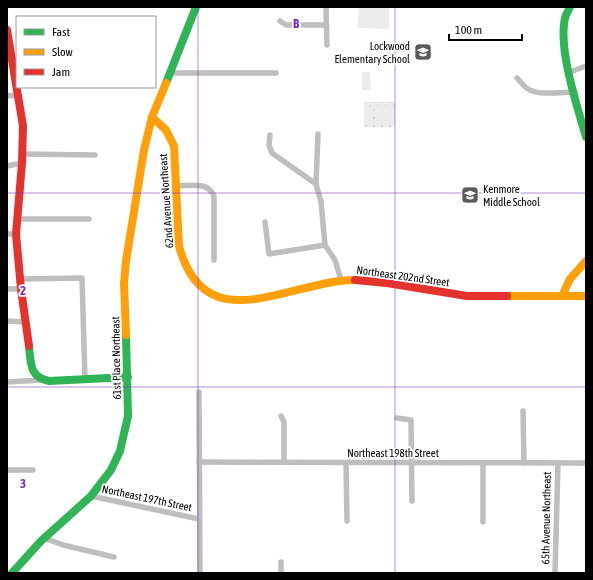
<svg xmlns="http://www.w3.org/2000/svg" width="593" height="580" viewBox="0 0 593 580" font-family="'Asap Condensed',sans-serif">
<style>
.park{fill:url(#park-dots)}
.pitch{fill:#ececec}
.lines{fill:none;stroke-linecap:round;stroke-linejoin:round}
.street{stroke:#bebebe;stroke-width:5.5}
.fast{stroke:#30b455;stroke-width:8}
.slow{stroke:#ff9f0a;stroke-width:8}
.jam{stroke:#e5322d;stroke-width:8}
.grid{fill:none;stroke:#7b2cbf;stroke-width:1;stroke-opacity:0.55}
.labels{text-anchor:middle;stroke-width:3.5;stroke-linejoin:round;paint-order:stroke}
.poi-label{font-size:11px;fill:#000;stroke:#fff;text-anchor:end}
.street-label{font-size:11px;fill:#000;stroke:#fff}
.grid-label{font-size:13px;text-anchor:middle;font-weight:bold;fill:#7b2cbf;stroke:#fff;stroke-width:3.5;stroke-linejoin:round;paint-order:stroke}
</style>
<defs>
<pattern id="park-dots" width="8" height="8" patternUnits="userSpaceOnUse"><rect width="8" height="8" fill="#ececec"/><path d="M2 2h.1M6 6h.1" fill="none" stroke="#c9c9c9" stroke-width="1.8" stroke-linecap="round"/></pattern>
</defs>
<rect width="100%" height="100%" fill="#fff"/>
<rect class="park" x="364" y="102" width="31" height="25"/>
<g class="pitch">
<path d="M359 7H389V29L357 28Z"/>
<path d="M362 72H370L371 90H362Z"/>
<rect x="365" y="106" width="8" height="17"/>
<rect x="375" y="106" width="8" height="17"/>
<rect x="385" y="106" width="9" height="17"/>
</g>
<g class="lines">
<g class="street">
<path d="M326 7 327 45"/>
<path d="M280 21 286 25H326"/>
<path d="M570 72 586 66"/>
<path d="M169 73H276"/>
<path d="M517 78C521 82 523 86 528 89 538 96 563 92 575 92"/>
<path d="M7 96 18 95"/>
<path d="M318 134 316 184 321 202 325 245 335 260 341 280"/>
<path d="M270 135 269 145 272 153 316 184"/>
<path d="M22 154 95 155"/>
<path d="M7 166 22 163"/>
<path d="M176 186C190 186 208 181 214 196V260"/>
<path d="M17 219H89"/>
<path d="M265 222 269 254 325 245"/>
<path d="M7 234H16"/>
<path d="M20 279 82 278 85 380"/>
<path d="M7 289H21"/>
<path d="M7 321 26 322"/>
<path d="M7 382 42 380"/>
<path d="M199 392 200 573"/>
<path d="M523 411 524 463"/>
<path d="M281 416 284 422V462"/>
<path d="M397 418 411 420 412 501"/>
<path d="M199 462 586 463"/>
<path d="M346 463 347 521"/>
<path d="M7 470H33"/>
<path d="M91 496 199 519"/>
<path d="M483 522V463"/>
<path d="M44 538 63 545 114 557"/>
<path d="M281 562V573"/>
<path d="M555 573 558 463"/>
</g>
<g class="fast">
<path d="M570 7C568 11 566 14 565 18 558 49 577 106 586 137"/>
<path d="M166 83 196 7"/>
<path d="M29 346C31 363 29 377 49 381L128 377"/>
<path d="M12 573 41 541 91 496 111 470 120 451 128 416 126 335"/>
</g>
<g class="slow">
<path d="M152 117 166 130 174 146 179 246C205 343 290 280 355 280"/>
<path d="M507 296H586"/>
<path d="M562 296 570 279 586 261"/>
<path d="M126 335 124 283 126 261 144 150 152 117 166 83"/>
</g>
<g class="jam">
<path d="M7 30 23 126 22 163 16 234 21 289 29 346"/>
<path d="M355 280 387 283 467 296H507"/>
</g>
</g>
<path class="grid" d="M198 7V573M395 7V573M7 193H586M7 387H586"/>
<defs>
<g id="school-square" transform="scale(0.9)"><rect x="-9" y="-9" width="18" height="18" rx="4" fill="#595959" stroke="#fff"/><path d="M0-5L7-2L0 1L-7-2ZM-4 1L0 2.5L4 1V4Q0 6-4 4Z" fill="#fff"/></g>
</defs>
<g fill-rule="evenodd">
<use href="#school-square" x="423" y="52"/>
<use href="#school-square" x="470" y="195"/>
</g>
<g class="labels">
<g class="poi-label">
<text x="410" y="50">Lockwood<tspan x="410" dy="13">Elementary School</tspan></text>
<text x="483" y="193" text-anchor="start">Kenmore<tspan x="483" dy="13">Middle School</tspan></text>
</g>
<g class="street-label">
<text transform="translate(166 201) rotate(-94)" y="4">62nd Avenue Northeast</text>
<text transform="translate(403 276) rotate(8)" y="4">Northeast 202nd Street</text>
<text transform="translate(116 358) rotate(-91)" y="4">61st Place Northeast</text>
<text x="393" y="457">Northeast 198th Street</text>
<text transform="translate(147 498) rotate(12)" y="4">Northeast 197th Street</text>
<text transform="translate(546 518) rotate(-89)" y="4">65th Avenue Northeast</text>
</g>
</g>
<g class="grid-label">
<text x="296" y="28">B</text>
<text x="23" y="295">2</text>
<text x="23" y="488">3</text>
</g>
<rect width="593" height="580" fill="none" stroke="#000000" stroke-width="16"/>
<rect x="16" y="16" width="140" height="72" fill="#ffffff" stroke="#999999"/>
<rect x="24" y="29" width="20" height="6" fill="#30b455" stroke="#999999"/>
<text x="52" y="36" font-size="12" fill="#000000">Fast</text>
<rect x="24" y="49" width="20" height="6" fill="#ff9f0a" stroke="#999999"/>
<text x="52" y="56" font-size="12" fill="#000000">Slow</text>
<rect x="24" y="69" width="20" height="6" fill="#e5322d" stroke="#999999"/>
<text x="52" y="76" font-size="12" fill="#000000">Jam</text>
<path d="M449 34v6h73v-6" fill="none" stroke="#000000" stroke-width="2"/>
<text x="455" y="34" font-size="12" fill="#000000" stroke="#ffffff" stroke-width="3" paint-order="stroke">100 m</text>
</svg>
